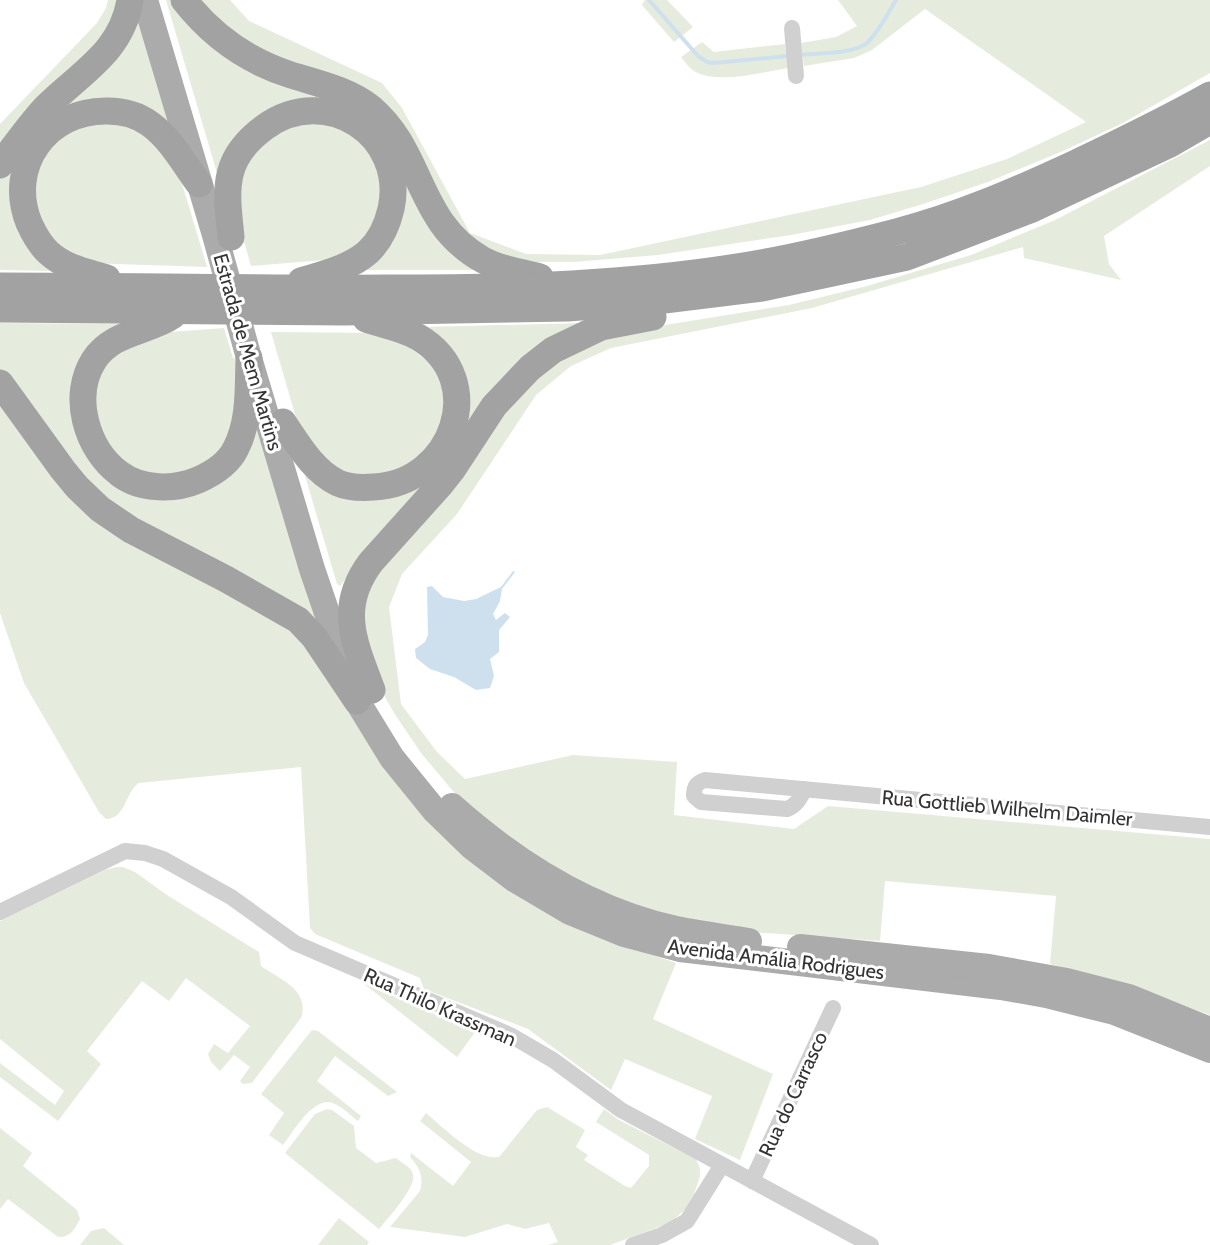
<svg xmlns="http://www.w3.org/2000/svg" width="1210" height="1245" viewBox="0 0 1210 1245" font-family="Cabin,sans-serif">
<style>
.green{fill:#e5ecde}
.water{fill:#cee0ee}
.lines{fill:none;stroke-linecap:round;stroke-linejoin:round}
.stream{stroke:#cee0ee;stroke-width:4}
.minor{stroke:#d0d0d0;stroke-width:16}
.primary{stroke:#ababab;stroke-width:26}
.trunk{stroke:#a2a2a2;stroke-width:27}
.labels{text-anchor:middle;stroke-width:6;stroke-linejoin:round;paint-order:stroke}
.street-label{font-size:20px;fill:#333;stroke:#fff}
</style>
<rect width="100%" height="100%" fill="#fff"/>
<g class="green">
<path d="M108 0H122L119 18 0 151V124L97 23 106 8Z"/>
<path d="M166 0H170L205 38 354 105 475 270H354L400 175 316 102 217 173Z"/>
<path d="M201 0H230L249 21 382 83 402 108 470 233 526 254 600 255 921 187 1007 159 1086 122 925 9 872 50 854 58 804 66 801 43 836 37 857 26 838 0H1210V73L1123 123 1063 151 988 182 923 204 870 220 791 235 658 255 574 262H531L510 260 459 232 412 139 273 59 223 25Z"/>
<path d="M645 0H667L693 27 674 42 642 5Z"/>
<path d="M138 11 175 127 103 101 16 171 55 271 0 270V174Z"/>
<path d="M702 42 714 52 785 44 788 68C762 72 717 85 694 71 689 68 685 62 681 57Z"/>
<path d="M104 117 151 134 181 180 207 267 87 263 71 257 36 220V162L63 130Z"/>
<path d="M304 117 347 128 372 151 384 188 373 231 347 254 325 260 251 266 243 238 235 189 251 147Z"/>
<path d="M1210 140V166L1104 236 1109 264 1121 280 1024 258 1023 247 812 308 611 348 571 366 536 395 457 514 402 574 389 607 401 704 437 752 465 779 573 755 677 762 674 815 794 829 828 806 1210 839V1015L1120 983 1050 964 1056 896 885 881 880 941 735 931 663 917 551 871 463 803 421 753 394 713 369 668 357 623 374 567 542 366 610 334 789 305 867 286 971 255 1053 221Z"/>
<path d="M0 323 119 324 96 343 88 451 180 492 254 419 320 626 102 501 0 371Z"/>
<path d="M584 323 386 529 340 586 337 584 303 469 374 493 461 429 423 327Z"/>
<path d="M224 328 233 358 235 359 240 384 235 427 207 468 155 477 127 467 101 437 93 378 100 365 157 333Z"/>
<path d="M271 332 382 333 397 338 431 364 448 395 443 431 404 471 357 477 330 468 297 421Z"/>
<path d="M0 398 39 452 303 640 386 768 609 940 676 963 653 1019 773 1074 740 1160 695 1139 712 1096 625 1059 611 1090 528 1029 424 989 420 978 315 934 310 928 301 767 139 783C125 792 126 819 106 819L99 812 24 683 0 613Z"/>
<path d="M116 867H123L135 872 167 895 259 952 261 966C281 980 310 990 301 1018L252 1083 243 1084 240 1081 250 1067 234 1055 220 1071 211 1062 208 1054 214 1044 228 1053 250 1026 186 978 169 1001 142 981 87 1051 101 1064 58 1121 0 1077V1063L55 1105 64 1091 0 1039V921L105 870Z"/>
<path d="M363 983 475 1032 457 1057Z"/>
<path d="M312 1030 318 1031 397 1092 388 1096 335 1056 317 1081 361 1116 358 1121C351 1116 343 1107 335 1104 314 1094 294 1131 283 1145L269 1135 284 1113 261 1094Z"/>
<path d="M547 1107 585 1130 576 1147 588 1155 584 1160 625 1186 631 1188 649 1166V1155L596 1122 604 1109 619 1120 696 1159 700 1168V1176L691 1204 670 1223 610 1245H548L558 1242 549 1223 525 1229 507 1224 465 1237 390 1227 420 1191C424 1177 420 1168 410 1157L411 1153 453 1186 471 1162 420 1121 426 1113C444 1128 476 1161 499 1157L537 1110Z"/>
<path d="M327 1109 332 1110 354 1126 356 1148 376 1163 396 1158C402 1163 411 1167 413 1174 417 1187 387 1219 379 1229L285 1153 315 1114Z"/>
<path d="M0 1128 32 1153 23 1166 77 1210 80 1219C75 1229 70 1238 58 1237L8 1199 0 1209Z"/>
<path d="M339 1218 369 1242 367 1245H318Z"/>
<path d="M104 1228 124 1245H80L91 1231Z"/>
</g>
<path class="water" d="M513 571 515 572 502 589 500 601 493 614 496 620 505 613 510 617 499 630V652L490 659 494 676 490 688 476 690 454 677 430 669 416 658 415 649 425 642 428 635 427 587 432 586 443 597 464 601 476 599 501 587Z"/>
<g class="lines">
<g class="stream">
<path d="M649 0 698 56 707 62 714 63 788 56"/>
<path d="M799 55C817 53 854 54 867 43 879 32 888 13 896 0"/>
</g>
<g class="minor">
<path d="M792 28 796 76"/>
<path d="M805 789C800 798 797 805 787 809L701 802 694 796C694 787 696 783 705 780L1210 827"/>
<path d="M0 912 125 851 145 853 163 859 231 897 295 943 510 1035 553 1060 621 1110 871 1245"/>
<path d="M752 1181 833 1008"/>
<path d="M633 1245 662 1235 687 1221 722 1165"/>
</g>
<g class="primary">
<path d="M145 0 215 235 249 358 312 569 357 701 392 758 435 811 472 847 514 879 570 912 624 934 680 949 1001 987 1046 995 1114 1012 1210 1050"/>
<path d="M452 806C517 864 590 910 676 929 700 934 725 937 749 941"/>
<path d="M800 947 989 967 1067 981 1129 997 1210 1030"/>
</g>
<g class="trunk">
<path d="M184 0C212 36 247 61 291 75 317 83 349 90 371 108 424 153 416 223 483 260 499 269 521 272 540 277"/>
<path d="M0 165C15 146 29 125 46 107 80 73 122 52 130 0"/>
<path d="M231 237C226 189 221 159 265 127 326 83 407 135 391 209 387 226 381 240 368 252 350 268 324 274 301 281"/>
<path d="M107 278C88 272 65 268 49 253 40 245 34 234 29 223 6 166 47 110 107 111 122 111 138 115 150 124 171 139 184 164 199 184"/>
<path d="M0 286C129 286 258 289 388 288 510 288 634 285 755 264 801 256 850 244 896 232 958 216 1018 190 1076 163 1122 141 1166 120 1210 95"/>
<path d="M0 309 345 312 568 308 656 301 762 288 907 257 1030 210 1170 144 1210 121"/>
<path d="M172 316C148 332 112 332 94 360 71 396 86 449 120 474 141 490 175 490 198 480 214 473 229 463 236 448 250 421 248 388 249 358"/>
<path d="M0 383 63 470 77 487 100 509 131 530 226 579 298 620 314 637 357 701"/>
<path d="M283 422C298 444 313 471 338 483 349 488 361 488 374 487 452 484 491 380 418 337 402 328 383 325 366 319"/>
<path d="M372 690C354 642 337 607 371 562L441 484 452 470 494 406 530 368 553 350 601 327 653 317"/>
</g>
</g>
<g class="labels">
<g class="street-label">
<text transform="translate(248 352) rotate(74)" y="7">Estrada de Mem Martins</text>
<text transform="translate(1007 808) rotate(5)" y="7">Rua Gottlieb Wilhelm Daimler</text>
<text transform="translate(776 959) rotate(7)" y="7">Avenida Amália Rodrigues</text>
<text transform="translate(440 1007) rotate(24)" y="7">Rua Thilo Krassman</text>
<text transform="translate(793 1094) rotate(-65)" y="7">Rua do Carrasco</text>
</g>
</g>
</svg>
